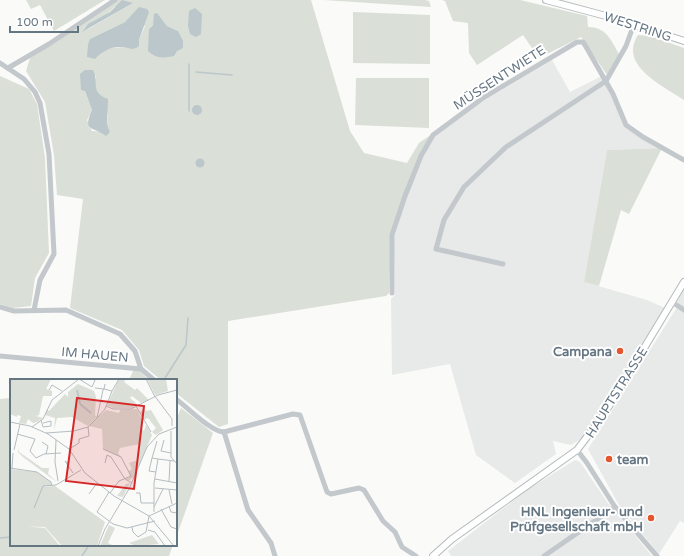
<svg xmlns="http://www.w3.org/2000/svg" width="684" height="556" viewBox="0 0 684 556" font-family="'Varela Round',sans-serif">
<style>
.built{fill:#e8e9e9}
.green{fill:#dadfd7;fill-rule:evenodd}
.water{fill:#bbc7cb}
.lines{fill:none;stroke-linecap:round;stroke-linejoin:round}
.stream{stroke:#bbc7cb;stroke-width:1.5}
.major-casing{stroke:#b5babe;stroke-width:8}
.minor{stroke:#c3c8cc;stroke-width:5}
.major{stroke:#fff;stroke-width:6}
.poi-dot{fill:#e4572e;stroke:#fff;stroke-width:1.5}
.labels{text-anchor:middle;stroke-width:4;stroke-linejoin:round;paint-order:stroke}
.street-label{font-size:13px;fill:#657683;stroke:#fff}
.poi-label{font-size:13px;font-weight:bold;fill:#657683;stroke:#fff;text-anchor:end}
.inset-river{fill:none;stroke:#bbc7cb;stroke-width:2}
.inset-road{fill:none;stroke:#b5bdc2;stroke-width:1}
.view{fill:#d62828;fill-opacity:0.15;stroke:#d62828;stroke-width:2}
.inset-edge{fill:none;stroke:#657683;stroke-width:2}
</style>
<rect width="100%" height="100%" fill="#fafaf8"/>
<g class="built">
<path d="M552 60 570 92 602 76 625 121 643 137 662 148 607 150 584 282 647 300 665 308 584 437 571 445 553 441 556 454 515 483 476 455 450 364 392 375 391 299 395 295 394 238 406 197 423 158 434 137 477 105Z"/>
<path d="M684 289V523L680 521 659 554 619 505 588 449 679 304 677 302Z"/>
<path d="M575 460 580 462 608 503 652 556H451L448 551 527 490Z"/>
</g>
<g class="green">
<path d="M26 0H105L54 31 40 5 31 9Z"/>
<path d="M118 0H311L350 131 364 153 407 163 419 143 432 134 391 234 389 293 386 296 228 321V424L219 427 176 393V380H161L144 366 139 350 122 330 70 308 83 199 57 195 54 155 45 102 26 71 30 58ZM133 3 90 28 83 31C90 19 106 18 114 7ZM131 16 145 26 139 40 125 47 108 48 95 59 90 39 125 22ZM160 17 167 26 178 31 149 29ZM96 75 95 88 108 115 107 124 110 132 92 131 87 120 92 110 85 91Z"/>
<path d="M324 0H425L429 1 431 7Z"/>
<path d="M442 0H520L587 16 588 27C606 27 611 40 619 54L607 75 581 37 539 58 523 35 477 65 469 53 468 23 453 21 445 1Z"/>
<path d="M353 12 430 15V64L353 63Z"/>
<path d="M638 35 650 36 684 48V100C664 86 618 66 638 35Z"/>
<path d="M0 76 29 89 37 104 45 158 49 253 35 278 31 306 13 308 0 304Z"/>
<path d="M356 78H429V128L355 125Z"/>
<path d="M662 148 629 214 621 210 599 286 584 282 607 150Z"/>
<path d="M133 371H139L149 380H129Z"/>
<path d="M11 398V545H173L169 556H0V399Z"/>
<path d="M181 408 213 433 176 538V420Z"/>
</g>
<g class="water">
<path d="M122 0 133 3 82 32 88 24 110 12Z"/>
<path d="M139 7 147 9 149 12 139 40V46C131 52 130 47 121 47 110 46 102 52 95 59L87 57 88 45 90 39 125 22Z"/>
<path d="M195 8 202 14 201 34 196 37 190 34 188 26 189 11Z"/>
<path d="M157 13 167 26 178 31 183 41V48L177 51 174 56C163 58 157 59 148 51L149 29 153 25 154 14Z"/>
<path d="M85 70H93C100 83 89 92 108 99L107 124 110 132 106 136C93 126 82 132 92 110L85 91 81 90 80 74Z"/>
<circle cx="197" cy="110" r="5"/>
<circle cx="200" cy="163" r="4.5"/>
</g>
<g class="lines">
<g class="stream">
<path d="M189 64V111"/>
<path d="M196 72 232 75"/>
<path d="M165 378 186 345 188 318"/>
<path d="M0 538 11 537"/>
<path d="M82 556 89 545"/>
</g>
<g class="major-casing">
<g id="major">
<path d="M546 0 606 16 684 41"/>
<path d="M433 556 452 539 577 450 603 416 684 282"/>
</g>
</g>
<g class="minor">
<path d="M0 63 24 79 35 92 40 103 49 154 54 254 40 280 34 310"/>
<path d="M8 68 49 44 115 0"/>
<path d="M503 264 436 249 444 220 464 187 506 147 606 81 626 46 634 24"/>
<path d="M392 293V235L405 196 421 156 433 135 483 98 577 42H583L585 45 613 94 626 125 643 137 684 160"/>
<path d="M672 302 684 310"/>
<path d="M0 307 14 311 66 310 120 334 135 351 141 369 0 356"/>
<path d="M141 369 154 380"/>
<path d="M176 399C187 407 211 432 224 432L248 510 271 543 275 556"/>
<path d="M224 432 293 414 300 415 327 492 331 494 359 488 364 490 383 521 395 532 402 547 416 556"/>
<path d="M577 450 587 463 615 507 657 556"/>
<path d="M544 556 615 507"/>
</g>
<use href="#major" class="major"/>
</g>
<g class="poi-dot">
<circle cx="620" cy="351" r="4"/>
<circle cx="609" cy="459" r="4"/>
<circle cx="651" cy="518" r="4"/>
</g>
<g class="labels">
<g class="street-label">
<text transform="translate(638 26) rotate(18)" y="5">WESTRING</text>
<text transform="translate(499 77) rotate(-33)" y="5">MÜSSENTWIETE</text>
<text transform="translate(95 354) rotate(5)" y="5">IM HAUEN</text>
<text transform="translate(616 392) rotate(-58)" y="5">HAUPTSTRASSE</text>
</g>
<g class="poi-label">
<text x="612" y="356">Campana</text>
<text x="617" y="464" text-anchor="start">team</text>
<text x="643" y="516">HNL Ingenieur- und<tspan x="643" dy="15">Prüfgesellschaft mbH</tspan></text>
</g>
</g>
<g transform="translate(10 379)">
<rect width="167" height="167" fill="#fafaf8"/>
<path d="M0 0H41L36 10 42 12V17H33L29 36 26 37 33 39 27 43 23 44 18 40 16 45 9 44 11 37 7 36V38L0 35ZM109 0H116L114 3 125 11 127 9 139 21 131 24 122 17 120 19 126 24 123 29H103L97 26ZM137 0H156L158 12 145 16ZM68 5 84 12 86 18 85 36 87 38 78 47 62 38 47 39 44 51 45 39 35 36 37 30 39 32 55 15 58 18V13ZM127 30 133 43 131 49 134 52 136 46 142 56 124 98 118 102 116 100 120 98 119 92 122 90 119 84 128 81 130 65 110 69 108 74 111 78 93 70 92 50 79 47 96 31 109 34 110 31ZM134 30 136 32 141 31 153 51 146 56 142 53 146 49 138 39 133 41 130 33ZM9 69V73L32 89H39L38 95 48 104 13 78 8 73ZM0 90 27 93 41 103V106L31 108 45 107 95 143 87 167H52L35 148 2 147 0 145ZM120 104 113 118 107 117 116 105ZM0 146 35 149 50 167H0ZM99 146 105 149 98 164 102 166 90 167ZM142 156 149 165 126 167 119 164Z" fill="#dadfd7"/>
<path class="inset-river" d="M67 11 70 25 81 34"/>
<path class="inset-road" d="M69 0 82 8 85 1 82 0M136 0 144 16 162 40V47M85 9 94 10 102 12 95 30 87 39 93 11 94 10 95 5M39 11 42 6 52 12M102 12 109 0M96 27 103 30H121L148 16 167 11M126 27 141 53M31 41 33 48 41 47V42L33 44M0 43 20 47 38 55 59 70 75 94 104 117 139 137 167 124M22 48 33 40 42 21 69 0M161 52V78L167 85M36 54 64 52 78 48 87 39M7 55 25 60 20 72 26 79 34 75 51 74M46 61 45 83 48 102M154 61 151 72 161 74M32 63 38 67 36 75M59 70 69 64V60L79 57 78 48M93 70 111 78 121 97 109 102 100 114M4 71 10 45M142 79 147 62M58 84 55 82 63 94M95 84 97 76 101 78 115 100 122 104M0 89 27 93 41 103 42 107M2 89 3 74M146 93 139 92 142 79 148 80M145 100 167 104M159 103 160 82M145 109 167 111M159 111 162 125M99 113 87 133 103 145 117 149 145 142M126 114H130L131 124H144M79 115 87 104M159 127 161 133 167 134M144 128 153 110M24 129 33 107 46 106 71 91M151 130 161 148 167 150M144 133V104L148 80 164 82M122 148 123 153 128 158 136 153 139 137 164 167M138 151 145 153 155 167M88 167 95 150 119 110 137 68 149 55 167 48"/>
<path class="view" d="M67 19 134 27 124 110 56 102Z"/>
<rect width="167" height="167" class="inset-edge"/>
</g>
<path d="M10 26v6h68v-6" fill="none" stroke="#657683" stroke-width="2"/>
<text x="16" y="26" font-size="12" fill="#657683" stroke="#ffffff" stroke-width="3" paint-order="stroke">100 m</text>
</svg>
